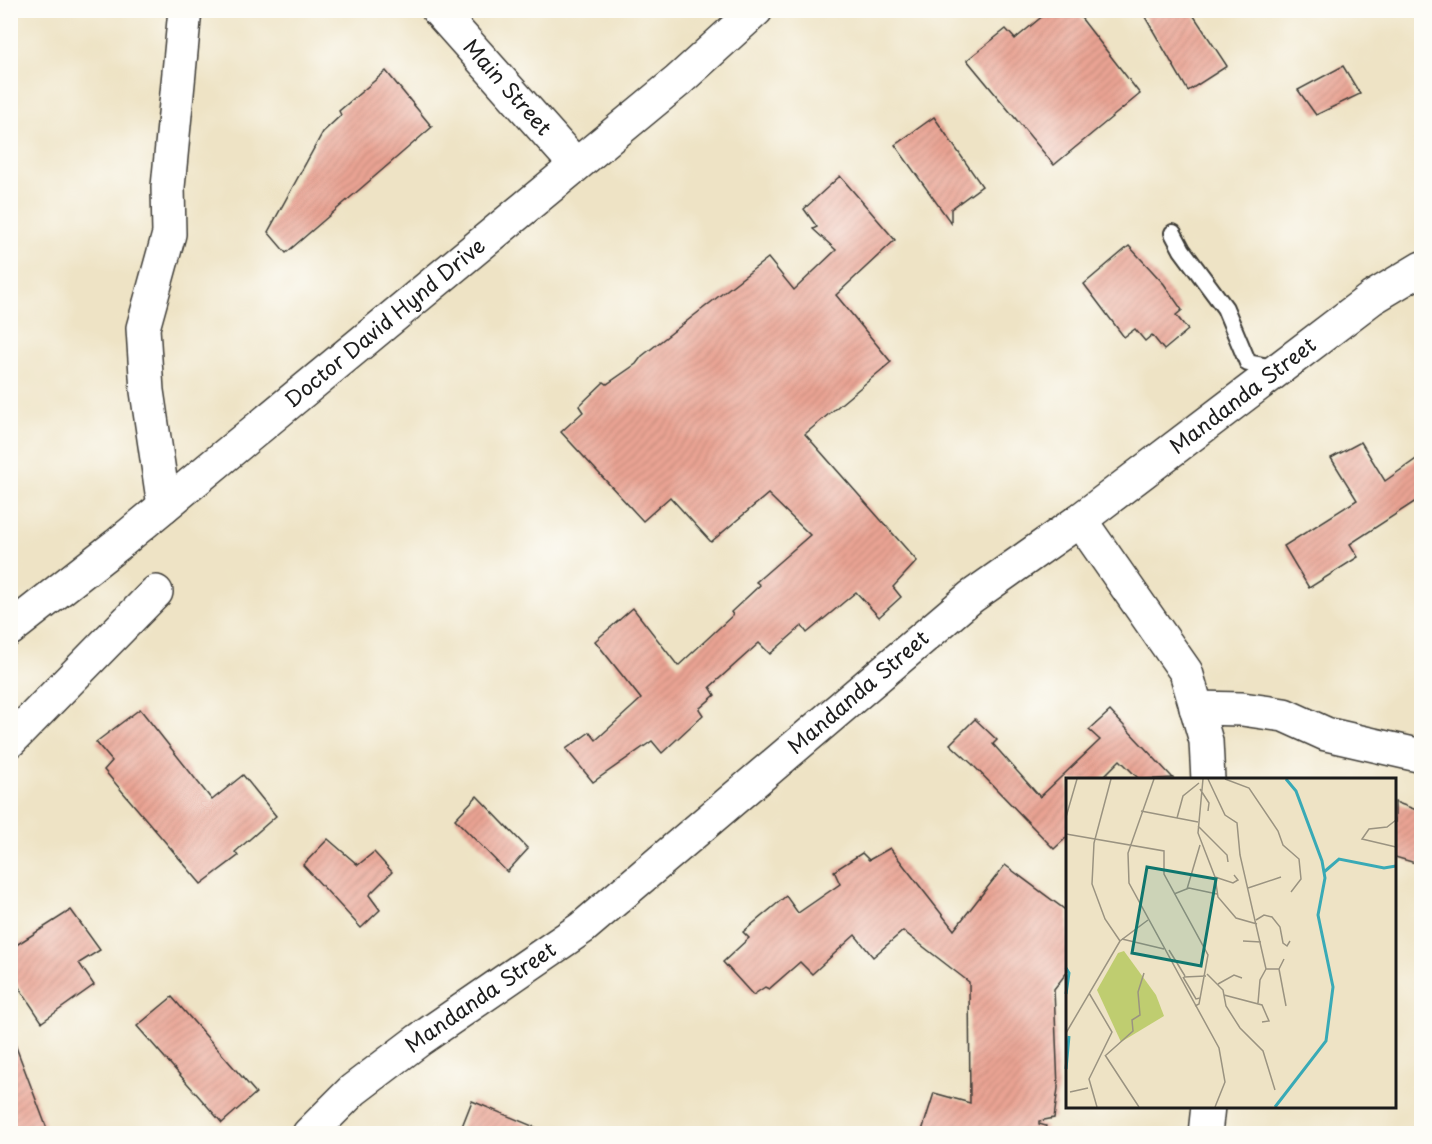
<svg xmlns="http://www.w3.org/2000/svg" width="1432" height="1144" viewBox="0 0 1432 1144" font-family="'Playpen Sans',sans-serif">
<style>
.building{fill:url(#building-hatch)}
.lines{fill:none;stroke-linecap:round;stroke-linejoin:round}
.lane-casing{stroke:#3c3a35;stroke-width:20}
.street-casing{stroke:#3c3a35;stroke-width:36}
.secondary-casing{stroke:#3c3a35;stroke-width:36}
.lane{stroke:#fff;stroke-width:16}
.street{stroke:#fff;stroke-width:33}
.secondary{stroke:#fff;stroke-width:33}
.labels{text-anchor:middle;stroke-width:6;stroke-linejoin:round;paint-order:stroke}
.street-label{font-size:21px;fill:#1c1c1c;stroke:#fdfcf7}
.inset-river{fill:none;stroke:#39aab6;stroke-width:3}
.inset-road{fill:none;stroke:#9a9381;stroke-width:1.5}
.view{fill:#0f766e;fill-opacity:0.15;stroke:#0f766e;stroke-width:3}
.inset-edge{fill:none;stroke:#1c1c1c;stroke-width:3}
</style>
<defs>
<pattern id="building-hatch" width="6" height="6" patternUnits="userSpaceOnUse" patternTransform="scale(1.5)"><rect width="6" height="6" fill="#e9a393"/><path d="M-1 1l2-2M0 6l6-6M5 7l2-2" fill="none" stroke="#c78c7e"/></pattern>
</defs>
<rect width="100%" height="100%" fill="#fdfcf7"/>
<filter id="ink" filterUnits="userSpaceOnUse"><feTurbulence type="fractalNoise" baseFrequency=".0167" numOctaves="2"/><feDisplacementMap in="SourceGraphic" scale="12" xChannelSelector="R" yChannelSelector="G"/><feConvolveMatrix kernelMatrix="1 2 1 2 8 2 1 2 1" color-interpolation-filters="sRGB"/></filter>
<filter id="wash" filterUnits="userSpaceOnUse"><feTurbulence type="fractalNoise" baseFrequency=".008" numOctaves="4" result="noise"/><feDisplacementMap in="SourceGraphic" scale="24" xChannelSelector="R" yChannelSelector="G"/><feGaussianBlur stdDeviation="1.35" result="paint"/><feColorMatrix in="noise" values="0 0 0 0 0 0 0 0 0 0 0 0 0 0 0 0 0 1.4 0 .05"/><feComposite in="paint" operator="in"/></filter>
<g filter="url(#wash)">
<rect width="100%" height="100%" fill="#eee3c5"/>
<g id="blocks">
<g class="building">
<path d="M1050 10H1075L1140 94 1054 165 967 60 1006 29 1015 39Z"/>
<path d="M1141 10H1190L1227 66 1188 91Z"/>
<path d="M1343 66 1360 94 1316 115 1298 90Z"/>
<path d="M386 71 432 127 286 253 268 232 323 132 341 115 339 111Z"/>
<path d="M934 117 982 186 951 209V223L895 145Z"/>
<path d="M840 176 895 240 836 295 891 362 805 434 917 561 893 587 901 597 879 617 856 592 807 633 802 626 770 654 759 643 710 687 715 695 699 709 703 715 662 753 652 741 593 782 566 749 590 732 596 740 641 699 595 641 633 608 678 666 733 615 731 612 760 585 756 582 810 535 768 494 711 542 670 497 643 521 561 432 583 412 579 406 604 382 607 384 636 364 642 356 768 258 794 290 836 250 813 229 817 227 804 209Z"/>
<path d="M1129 246 1164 284 1182 310 1176 315 1188 330 1164 350 1152 335 1145 341 1135 329 1124 337 1084 284Z"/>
<path d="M1361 442 1385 481 1422 455V497L1350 544 1358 557 1309 588 1284 546 1357 500 1331 458Z"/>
<path d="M140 709 212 800 243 775 276 816 235 852 238 856 201 884 104 770 112 761 96 742Z"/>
<path d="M1110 711 1173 778 1140 780 1120 760 1100 780H1068V836L1054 849 972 764 950 744 975 719 997 740 993 744 1040 797 1100 740 1089 730Z"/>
<path d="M477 796 528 849 507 872 455 819Z"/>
<path d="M1395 802 1422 812V865L1395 857Z"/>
<path d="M328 839 358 865 374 852 392 872 369 895 380 910 361 928 303 865Z"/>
<path d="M890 848 954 930 1005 865 1068 912V971L1054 989 1058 1088 1054 1118 1039 1121V1124L1046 1126 1045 1134H921L934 1093 970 1103 969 982 903 931 873 957 855 935 812 974 800 962 769 989 765 987 753 995 723 962 749 938 743 932 786 896 798 913 840 884 834 871 862 853 869 860Z"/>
<path d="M71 910 100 950 79 963 94 985 42 1022 10 974V949Z"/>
<path d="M172 997 256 1093 222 1123 137 1026Z"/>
<path d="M13 1039 49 1134H10V1040Z"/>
<path d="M472 1101 549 1133V1134H459Z"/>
</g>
</g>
</g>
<g filter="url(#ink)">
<use href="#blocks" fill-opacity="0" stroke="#3c3a35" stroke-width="1.5"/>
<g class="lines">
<g class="lane-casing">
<path id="lane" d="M1173 233 1182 250 1225 308 1248 363 1278 369"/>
</g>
<g class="street-casing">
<g id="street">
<path d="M164 506 147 391 143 328 169 234 168 187 185 10"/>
<path d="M1080 520 1186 672 1206 741 1208 780"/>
<path d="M1196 708 1242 709 1284 715 1326 734 1422 756"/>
<path d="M10 741 156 592"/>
<path id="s1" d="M309 1134 353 1090 419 1040 582 928 971 597 1080 520 1372 298 1422 268"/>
<path d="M1205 1134 1208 1106"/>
</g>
</g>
<g class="secondary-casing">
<g id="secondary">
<path id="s2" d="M438 10 575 164"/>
<path id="s3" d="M10 629 117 545 678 81 756 10"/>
</g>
</g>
<use href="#lane" class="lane"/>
<use href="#street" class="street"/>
<use href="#secondary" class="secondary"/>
</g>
</g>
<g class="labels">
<g class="street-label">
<text dy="7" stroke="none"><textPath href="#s2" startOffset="104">Main Street</textPath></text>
<text dy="7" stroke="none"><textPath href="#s3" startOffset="484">Doctor David Hynd Drive</textPath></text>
<text dy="7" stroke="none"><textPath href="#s1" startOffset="1192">Mandanda Street</textPath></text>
<text dy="7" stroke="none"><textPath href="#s1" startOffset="706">Mandanda Street</textPath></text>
<text dy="7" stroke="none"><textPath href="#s1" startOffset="220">Mandanda Street</textPath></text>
</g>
</g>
<g transform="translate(1066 778)">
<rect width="330" height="330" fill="#eee3c5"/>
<path d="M58 173 90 217 98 238 55 264 31 212 52 175Z" fill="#bfcd70"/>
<path class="inset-river" d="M258 94 273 81 318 90 330 88M0 190 3 195 0 216M0 291 3 258M209 329 260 263 267 209 252 137 259 100 256 83 230 13 220 1"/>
<path class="inset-road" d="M45 1 28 65 26 106 39 141 54 163M88 1 62 75 63 105 153 270 159 304 149 329M137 1 132 55 149 99 152 119 170 140 191 146M142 1 159 37 171 45 174 77 200 191H213M159 1 183 10 212 53 217 67 233 81 235 101 225 114M134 11 143 25 142 33M75 33 132 44M0 39 11 1M111 40 117 18 133 5M330 42 321 49 303 51 296 61 330 69M132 48 161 77 162 84M0 56 98 73V96L142 177 133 226 129 228M149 99 167 105 172 102 168 97M182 110 215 99M121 111 134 67M108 116 123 110 151 116M190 142 198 137 206 139 214 149 217 165 221 168 224 163M56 161 98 171M177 163 195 164M103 172 119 198M218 181 213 191 220 228M141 196 157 212 160 228 174 250 197 273 209 312M117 199 130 221 134 220M118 199 140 198M152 206 168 197 176 200M23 215 46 254 23 301 31 329M158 217 196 227 203 243 196 244M192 225 194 202 200 191M0 255 54 163 82 142M39 277 73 329M39 278 67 253 66 242 74 237 72 214 78 195M4 314 22 310"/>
<path class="view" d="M81 89 150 101 135 188 66 175Z"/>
<rect width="330" height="330" class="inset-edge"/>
</g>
<rect width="1432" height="1144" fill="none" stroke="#fdfcf7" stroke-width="36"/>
</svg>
